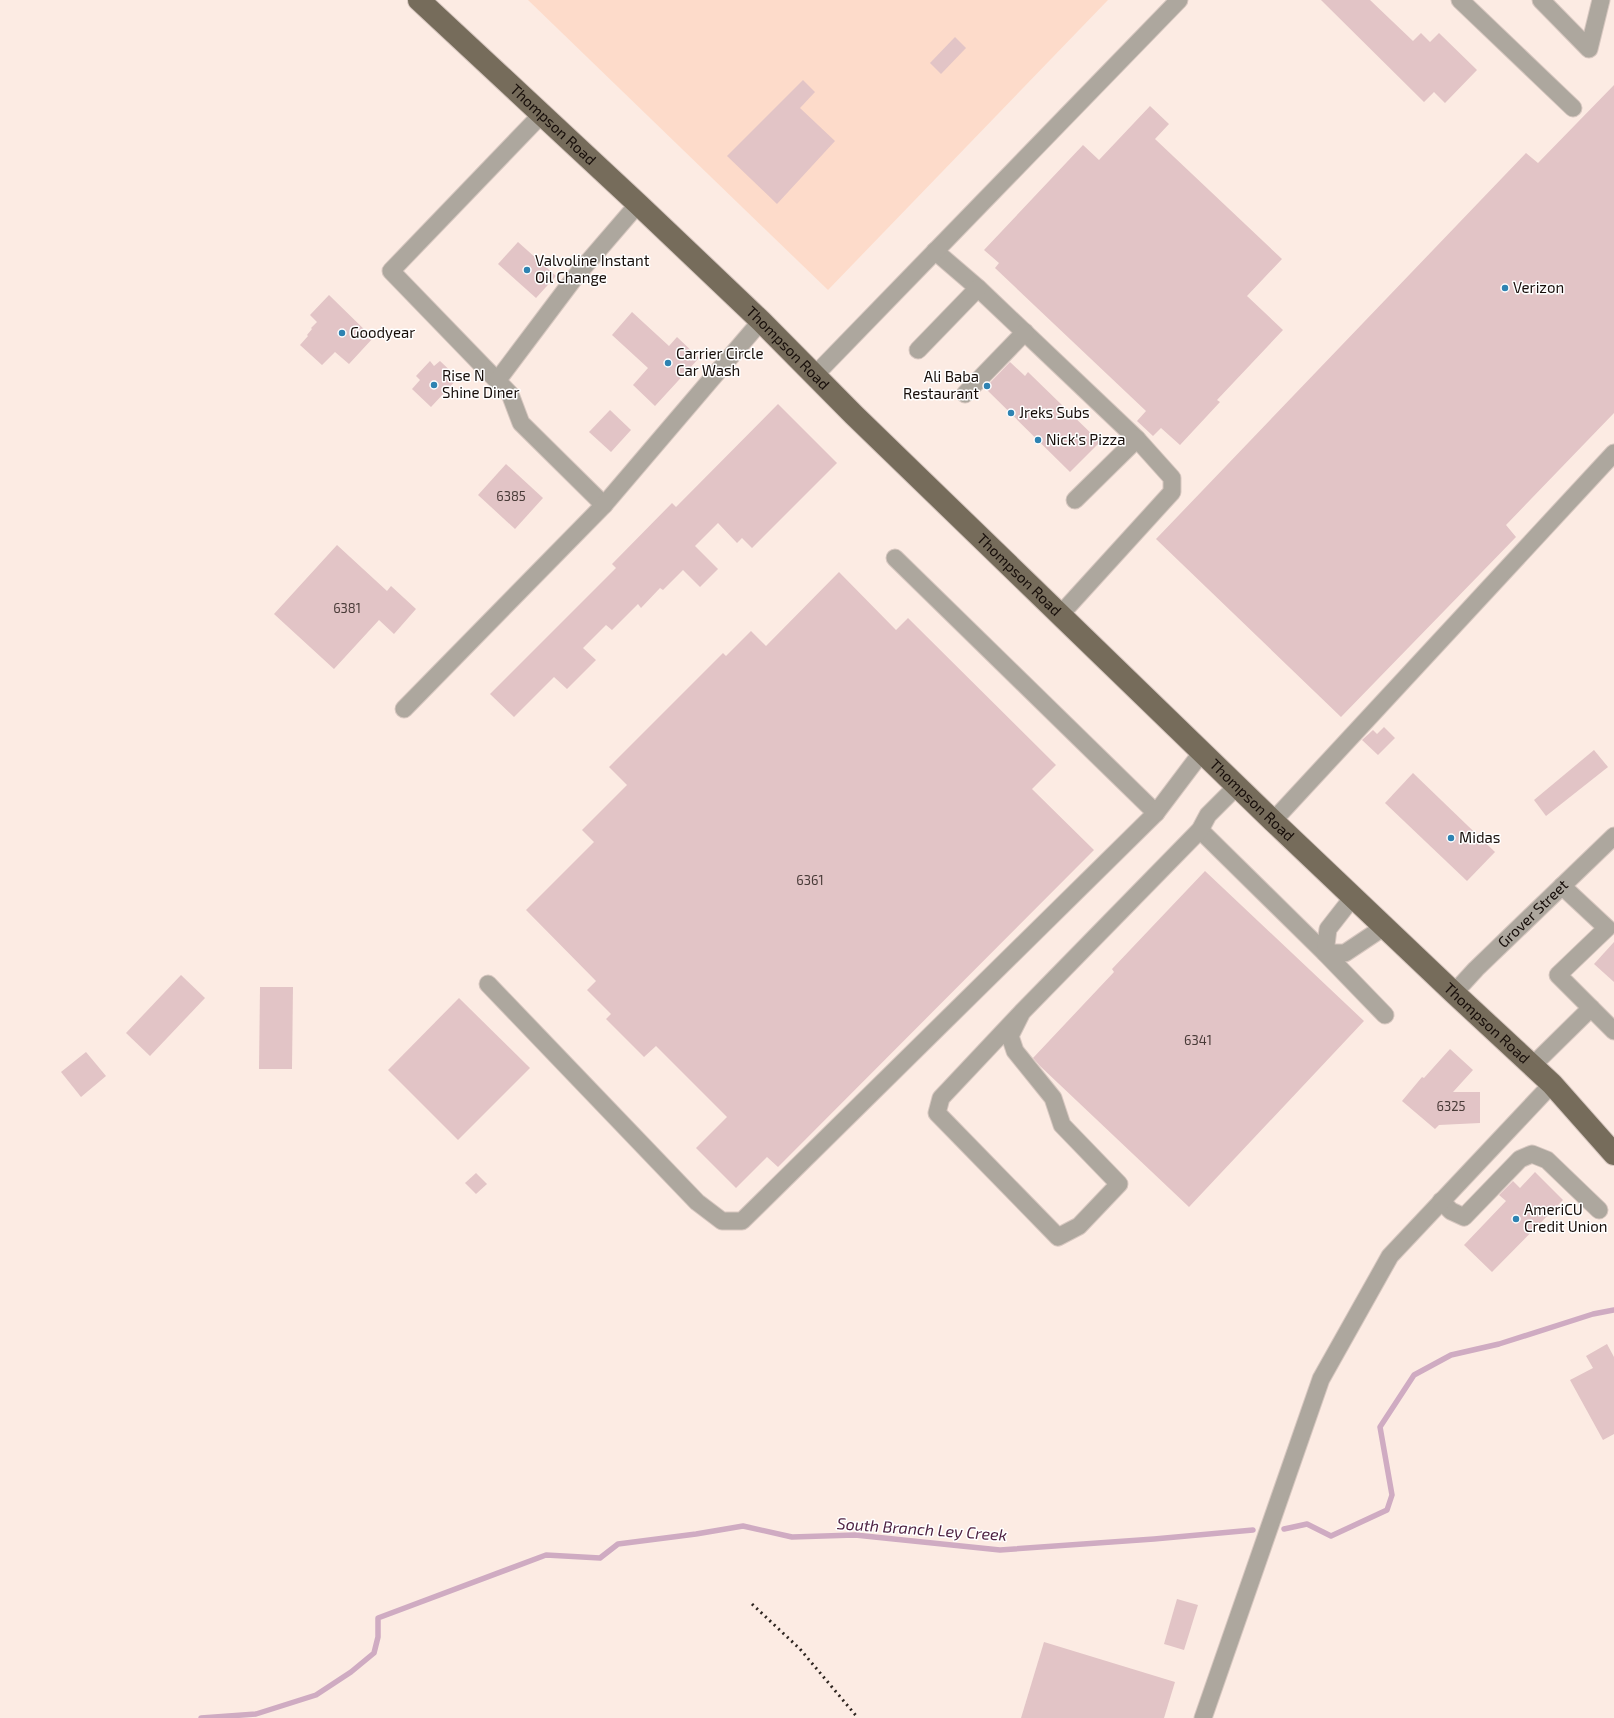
<svg xmlns="http://www.w3.org/2000/svg" width="1614" height="1718" viewBox="0 0 1614 1718" font-family="'Exo 2',sans-serif">
<style>
.built{fill:#fddbca}
.lines{fill:none;stroke-linecap:round;stroke-linejoin:round}
.stream{stroke:#cfabc2;stroke-width:5.5}
.building{fill:#e2c4c6}
.minor-casing{stroke:#d7c7c0;stroke-width:19}
.major-casing{stroke:#d7c7c0;stroke-width:24}
.minor{stroke:#ada79e;stroke-width:17}
.major{stroke:#766c5b;stroke-width:22}
.rail{stroke:#2d241f;stroke-width:3;stroke-dasharray:2 4;stroke-linecap:butt}
.poi-dot{fill:#2e83b2;stroke:#fff;stroke-width:1.5}
.labels{text-anchor:middle;stroke-width:3;stroke-linejoin:round;paint-order:stroke}
.number-label{font-size:13px;fill:#493b38}
.street-label{font-size:15px;fill:#160d09;stroke:#fff}
.poi-label{font-size:15px;fill:#160d09;stroke:#fff;text-anchor:start}
.water-label{font-size:16px;font-style:italic;fill:#4c1f40;stroke:#fff}
</style>
<rect width="100%" height="100%" fill="#fcebe3"/>
<path class="built" d="M528 0H1108L828 290Z"/>
<g class="lines">
<g class="stream">
<path d="M1284 1529 1307 1524 1331 1536 1387 1510 1392 1495 1380 1427 1414 1375 1451 1355 1499 1344 1593 1314 1614 1310"/>
<path d="M201 1718 256 1714 316 1695 351 1672 374 1653 378 1637V1618L546 1555 600 1558 618 1544 696 1534 743 1526 792 1537 855 1535 1000 1550 1154 1539 1253 1530"/>
</g>
</g>
<g class="building">
<path d="M1321 0H1370L1413 41 1421 33 1430 42 1439 33 1477 70 1445 103 1434 92 1424 102Z"/>
<path d="M955 37 966 48 941 74 930 63Z"/>
<path d="M803 80 815 92 800 108 835 141 777 204 727 156Z"/>
<path d="M1614 85V413L1506 525 1516 537 1341 717 1156 539 1526 153 1538 163Z"/>
<path d="M1150 106 1169 124 1155 139 1282 259 1247 296 1283 330 1217 400 1220 402 1180 445 1161 428 1153 436 1137 421 1146 411 995 268 999 263 984 250 1083 145 1099 160Z"/>
<path d="M518 242 556 276 536 298 498 264Z"/>
<path d="M329 295 373 338 349 364 335 352 322 365 300 345 308 336 307 335 312 329 311 328 317 322 310 315Z"/>
<path d="M632 312 669 346 677 337 699 358 655 406 633 385 648 368 612 335Z"/>
<path d="M430 361 434 366 440 361 458 378 431 407 412 389 420 380 416 376Z"/>
<path d="M1010 362 1025 376 1028 372 1100 442 1070 472 985 388Z"/>
<path d="M778 404 837 463 752 548 742 538 737 543 718 523 695 546 718 569 700 587 683 570 663 590 660 588 641 608 638 604 612 630 606 625 583 648 596 660 567 689 554 677 514 717 490 694 616 568 612 564 672 503 676 507Z"/>
<path d="M610 410 631 430 611 452 589 432Z"/>
<path d="M506 464 543 498 515 529 478 495Z"/>
<path d="M337 545 387 591 391 586 416 609 394 634 379 620 334 669 274 614Z"/>
<path d="M839 572 896 630 908 618 1056 765 1032 789 1094 850 778 1167 767 1157 736 1188 696 1148 727 1117 656 1046 644 1057 606 1019 611 1014 587 990 596 981 526 910 594 842 582 830 627 785 609 767 723 653 726 656 751 631 766 646Z"/>
<path d="M1384 727 1395 738 1378 755 1362 740 1373 730 1377 734Z"/>
<path d="M1594 750 1608 767 1546 816 1534 800Z"/>
<path d="M1413 773 1495 852 1467 881 1385 803Z"/>
<path d="M1205 871 1364 1021 1189 1207 1040 1066 1033 1058 1114 972 1112 969Z"/>
<path d="M1614 942V982L1594 964Z"/>
<path d="M181 975 205 998 150 1056 126 1033Z"/>
<path d="M260 987H293L292 1069H259Z"/>
<path d="M459 998 530 1068 458 1140 388 1070Z"/>
<path d="M1450 1049 1473 1070 1453 1092H1480V1123L1439 1125 1435 1129 1402 1101 1422 1077 1424 1078Z"/>
<path d="M86 1052 106 1076 81 1097 61 1072Z"/>
<path d="M1535 1172 1563 1200 1492 1272 1464 1245 1506 1201 1499 1195 1513 1181 1520 1188Z"/>
<path d="M476 1173 487 1184 476 1194 465 1183Z"/>
<path d="M1607 1344 1614 1357V1434L1603 1440 1570 1380 1593 1368 1586 1356Z"/>
<path d="M1177 1599 1198 1605 1184 1650 1164 1644Z"/>
<path d="M1044 1642 1175 1682 1164 1718H1021Z"/>
</g>
<g class="lines">
<g class="minor-casing">
<g id="minor">
<path d="M1460 0 1573 108"/>
<path d="M1541 0 1589 49 1601 0"/>
<path d="M541 115 391 271 510 394 521 423 604 505"/>
<path d="M935 251 978 288 1137 439 1172 478V492L1060 615"/>
<path d="M918 350 978 288"/>
<path d="M815 375 1179 0"/>
<path d="M497 381 576 276 638 204"/>
<path d="M965 394 1025 332"/>
<path d="M1075 500 1137 439"/>
<path d="M895 558 1156 813"/>
<path d="M404 709 604 505 761 321"/>
<path d="M1273 821 1614 453"/>
<path d="M1200 830 1325 953 1385 1015"/>
<path d="M1353 897 1328 929 1325 953H1345L1384 927"/>
<path d="M488 984 697 1202 722 1221H742L1156 813 1202 752"/>
<path id="s1" d="M1454 993 1476 969 1614 836"/>
<path d="M1591 1008 1614 1031"/>
<path d="M1022 1012 941 1098 937 1113 1058 1237 1079 1226 1119 1184 1062 1125 1053 1098 1015 1051 1010 1036 1022 1012 1200 830 1208 815 1237 786"/>
<path d="M1532 1066 1591 1008 1558 975 1607 928 1562 886"/>
<path d="M1441 1201 1451 1211 1464 1217 1520 1159 1532 1154 1547 1160 1599 1210"/>
<path d="M1203 1718 1321 1379 1390 1256 1552 1084"/>
</g>
</g>
<g class="major-casing">
<g id="major">
<path id="s2" d="M419 0 638 204 761 321 854 415 1273 821 1454 993 1552 1084 1614 1154"/>
</g>
</g>
<use href="#minor" class="minor"/>
<use href="#major" class="major"/>
<path class="rail" d="M752 1604 800 1649 858 1718"/>
</g>
<g class="poi-dot">
<circle cx="527" cy="270" r="4"/>
<circle cx="1505" cy="288" r="4"/>
<circle cx="342" cy="333" r="4"/>
<circle cx="668" cy="363" r="4"/>
<circle cx="434" cy="385" r="4"/>
<circle cx="987" cy="386" r="4"/>
<circle cx="1011" cy="413" r="4"/>
<circle cx="1038" cy="440" r="4"/>
<circle cx="1451" cy="838" r="4"/>
<circle cx="1516" cy="1219" r="4"/>
</g>
<g class="labels">
<g class="number-label">
<text x="511" y="501">6385</text>
<text x="347" y="613">6381</text>
<text x="810" y="885">6361</text>
<text x="1198" y="1045">6341</text>
<text x="1451" y="1111">6325</text>
</g>
<g class="street-label">
<text dy="5" stroke="none"><textPath href="#s2" startOffset="183">Thompson Road</textPath></text>
<text dy="5" stroke="none"><textPath href="#s2" startOffset="507">Thompson Road</textPath></text>
<text dy="5" stroke="none"><textPath href="#s2" startOffset="831">Thompson Road</textPath></text>
<text dy="5" stroke="none"><textPath href="#s2" startOffset="1155">Thompson Road</textPath></text>
<text dy="5" stroke="none"><textPath href="#s1" startOffset="112">Grover Street</textPath></text>
<text dy="5" stroke="none"><textPath href="#s2" startOffset="1479">Thompson Road</textPath></text>
</g>
<g class="poi-label">
<text x="535" y="266">Valvoline Instant<tspan x="535" dy="17">Oil Change</tspan></text>
<text x="1513" y="293">Verizon</text>
<text x="350" y="338">Goodyear</text>
<text x="676" y="359">Carrier Circle<tspan x="676" dy="17">Car Wash</tspan></text>
<text x="442" y="381">Rise N<tspan x="442" dy="17">Shine Diner</tspan></text>
<text x="979" y="382" text-anchor="end">Ali Baba<tspan x="979" dy="17">Restaurant</tspan></text>
<text x="1019" y="418">Jreks Subs</text>
<text x="1046" y="445">Nick's Pizza</text>
<text x="1459" y="843">Midas</text>
<text x="1524" y="1215">AmeriCU<tspan x="1524" dy="17">Credit Union</tspan></text>
</g>
<g class="water-label">
<text transform="translate(922 1529) rotate(4)" y="6">South Branch Ley Creek</text>
</g>
</g>
</svg>
